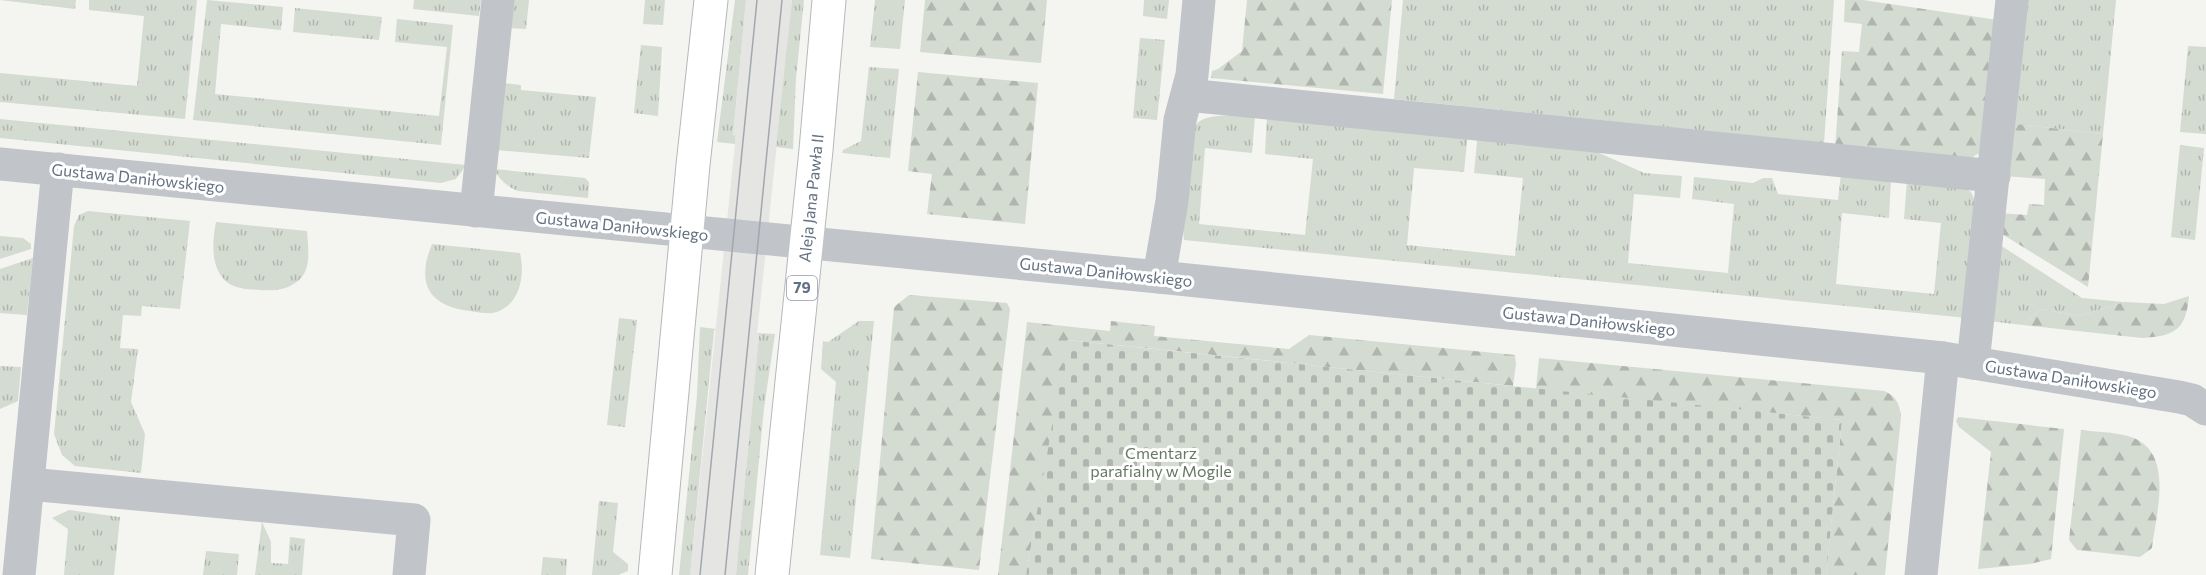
<svg xmlns="http://www.w3.org/2000/svg" width="2206" height="575" viewBox="0 0 2206 575" font-family="Commissioner,sans-serif">
<style>
.built{fill:#e5e6e4}
.grass{fill:url(#grass-tufts)}
.forest{fill:url(#forest-firs)}
.cemetery{fill:url(#cemetery-stones)}
.lines{fill:none;stroke-linecap:round;stroke-linejoin:round}
.primary-casing{stroke:#b4b8bc;stroke-width:35}
.minor{stroke:#c1c4c8;stroke-width:33}
.primary{stroke:#fff;stroke-width:33}
.tram{stroke:#a2a7ad;stroke-width:1.5}
.labels{text-anchor:middle;stroke-width:6;stroke-linejoin:round;paint-order:stroke}
.shield{fill:#fff;stroke:#929ca8;stroke-width:1.5}
.shield-label{font-size:15px;font-weight:bold;fill:#637182}
.street-label{font-size:16px;fill:#637182;stroke:#fff}
.park-label{font-size:16px;fill:#647962;stroke:#fff}
</style>
<defs>
<pattern id="grass-tufts" width="24" height="20" patternUnits="userSpaceOnUse" patternTransform="scale(1.5)"><rect width="24" height="20" fill="#d4dbd1"/><path d="M3 7l-1-3M5 7V3M7 7l1-3M15 17l-1-3M17 17v-4M19 17l1-3" fill="none" stroke="#b0b6af"/></pattern>
<pattern id="forest-firs" width="22" height="20" patternUnits="userSpaceOnUse" patternTransform="scale(1.5)"><rect width="22" height="20" fill="#d4dbd1"/><path d="M5 1l3.5 6h-7zM16 11l3.5 6h-7z" fill="#b0b6af"/></pattern>
<pattern id="cemetery-stones" width="16" height="16" patternUnits="userSpaceOnUse" patternTransform="scale(1.5)"><rect width="16" height="16" fill="#d4dbd1"/><path d="M2 7V4a2 2 0 0 1 4 0v3zM10 15v-3a2 2 0 0 1 4 0v3z" fill="#b0b6af"/></pattern>
</defs>
<rect width="100%" height="100%" fill="#f4f4f0"/>
<path class="built" d="M746 0H792L757 334 759 335 736 575H690L735 144V136H733Z"/>
<g class="grass">
<path d="M0 0H76L75 9Z"/>
<path d="M89 0H197L185 119 0 102V73L137 86 144 16 89 10Z"/>
<path d="M207 0 283 7 281 30 221 24 215 94 439 116 447 47 395 42 397 19 453 25 441 145 193 120Z"/>
<path d="M414 0H481L479 16 413 9Z"/>
<path d="M512 0H529L526 29 509 28Z"/>
<path d="M645 0H665L663 25 643 24Z"/>
<path d="M735 0H746L733 135 735 136V144L717 142Z"/>
<path d="M792 0H804L796 78 793 149 776 147Z"/>
<path d="M875 0H905L900 49 870 47Z"/>
<path d="M1144 0H1169L1167 19 1143 16Z"/>
<path d="M1403 0H1834L1824 143 1394 99Z"/>
<path d="M2024 0H2116L2103 134 2009 123Z"/>
<path d="M295 8 382 17 379 40 293 32Z"/>
<path d="M1140 38 1165 40 1157 120 1133 118Z"/>
<path d="M641 45 662 47 658 116 634 113Z"/>
<path d="M2188 46 2206 47V134L2180 132Z"/>
<path d="M869 67 899 69 890 158 842 153 843 150 861 141Z"/>
<path d="M503 83 521 85V90L596 97 589 158 497 150Z"/>
<path d="M1267 114 1468 132 1464 172 1414 168 1407 245 1515 256 1523 178 1474 173 1478 132 1579 144 1644 173 1682 176 1680 198 1634 194 1628 263 1728 273 1734 204 1692 199 1694 177 1753 183 1763 178H1772L1778 194 1838 200 1841 174 1891 179 1889 218 1842 213 1836 284 1934 294 1941 223 1904 219 1907 180 1964 187 1971 192 1975 201 1967 318 1184 240 1183 228 1193 134C1195 129 1195 124 1200 121 1212 113 1241 116 1255 116L1252 153 1205 148 1199 224 1305 235 1313 159 1265 154Z"/>
<path d="M0 119 466 165 456 179 441 183 0 138Z"/>
<path d="M2180 145 2204 148 2195 240 2171 237Z"/>
<path d="M494 169 585 178 589 182 588 198 518 191C506 186 500 180 494 169Z"/>
<path d="M88 211 190 221 180 309 142 306 141 316 123 315 120 348 138 349 131 402 145 434 141 473 75 466 62 455 54 434 74 226 79 215Z"/>
<path d="M216 222 307 231C308 245 311 265 302 277 290 290 276 291 259 290 253 289 247 290 241 288 210 282 211 246 216 222Z"/>
<path d="M0 236 23 238 31 244V249L0 259Z"/>
<path d="M1997 243 2082 298 2124 302 2079 316 2041 309 2023 325 1988 321Z"/>
<path d="M432 244 520 253C525 274 521 303 497 312 488 315 479 312 470 311 428 306 416 283 432 244Z"/>
<path d="M33 258 27 315 0 313V269Z"/>
<path d="M619 318 637 320 625 427 607 425Z"/>
<path d="M859 321H874L850 558 820 555 836 382 821 369 823 341 828 342Z"/>
<path d="M700 327 716 329 714 331 690 575H679L697 396Z"/>
<path d="M757 333 775 334 764 408 748 575H736L759 335Z"/>
<path d="M0 366 21 367 18 401 0 409Z"/>
<path d="M599 501 618 503 613 552 628 564V571L618 575H592Z"/>
<path d="M69 510 120 517 114 575H64L68 529 52 518Z"/>
<path d="M262 522 271 542V563L288 564 290 537 305 539 302 575H255Z"/>
<path d="M206 551 239 554 237 575H203Z"/>
<path d="M543 557 567 559 566 575H541Z"/>
</g>
<g class="forest">
<path d="M925 0H1047L1041 63 920 52Z"/>
<path d="M1247 0H1392L1383 94 1211 78 1212 71 1218 69 1242 51Z"/>
<path d="M1845 0H1863L1998 20 1979 153 1968 160 1835 149 1842 51 1859 52 1862 24 1844 22Z"/>
<path d="M918 72 1038 83 1025 224 927 214 932 174 908 171Z"/>
<path d="M2008 123 2103 134 2088 287 1997 231 1999 213 2027 215 2029 204 2044 205 2045 179 2003 176Z"/>
<path d="M909 295 1007 303 1010 309 979 570 871 559 894 307Z"/>
<path d="M2189 296C2186 330 2175 336 2142 338L2023 325 2041 309 2079 316 2124 302 2164 304Z"/>
<path d="M1111 321 1155 326 1154 336 1289 349 1309 335 1515 355 1516 364 1513 386 1068 340 1026 575H998L1027 322 1110 331Z"/>
<path d="M1539 358 1884 391C1896 396 1900 404 1901 417L1885 575H1826L1842 420 1536 389Z"/>
<path d="M1958 417 2064 429 2051 559 2030 564 1978 569 1991 452 1959 427 1956 421Z"/>
<path d="M2081 430C2096 432 2113 432 2128 436 2176 450 2156 512 2152 548L2140 557 2077 550 2069 540Z"/>
</g>
<path class="cemetery" d="M1067 340 1842 420 1826 575H1026Z"/>
<g class="lines">
<g class="primary-casing">
<g id="primary">
<path d="M655 575 693 165 711 0"/>
<path d="M772 575 816 150 829 0"/>
</g>
</g>
<g class="minor">
<path d="M1187 95 1994 176"/>
<path d="M0 164 1159 277 1943 358 2179 397 2192 400 2206 409"/>
<path d="M476 211 498 0"/>
<path d="M1159 277 1172 201 1180 120 1192 75 1199 0"/>
<path d="M1973 363 2012 0"/>
<path d="M29 484 414 520 409 575"/>
<path d="M19 575 58 169"/>
<path d="M1921 575 1943 358"/>
</g>
<use href="#primary" class="primary"/>
<g class="tram">
<path d="M700 575 757 0"/>
<path d="M725 575 782 0"/>
</g>
</g>
<g class="labels">
<rect class="shield" x="787" y="276" width="30" height="24" rx="4.5"/>
<g class="shield-label">
<text x="802" y="293">79</text>
</g>
<g class="street-label">
<text transform="translate(138 178) rotate(6)" y="6">Gustawa Daniłowskiego</text>
<text transform="translate(811 198) rotate(-84)" y="6">Aleja Jana Pawła II</text>
<text transform="translate(622 226) rotate(6)" y="6">Gustawa Daniłowskiego</text>
<text transform="translate(1106 272) rotate(6)" y="6">Gustawa Daniłowskiego</text>
<text transform="translate(1589 321) rotate(6)" y="6">Gustawa Daniłowskiego</text>
<text transform="translate(2071 379) rotate(9)" y="6">Gustawa Daniłowskiego</text>
</g>
<g class="park-label">
<text x="1161" y="459">Cmentarz<tspan x="1161" dy="18">parafialny w Mogile</tspan></text>
</g>
</g>
</svg>
